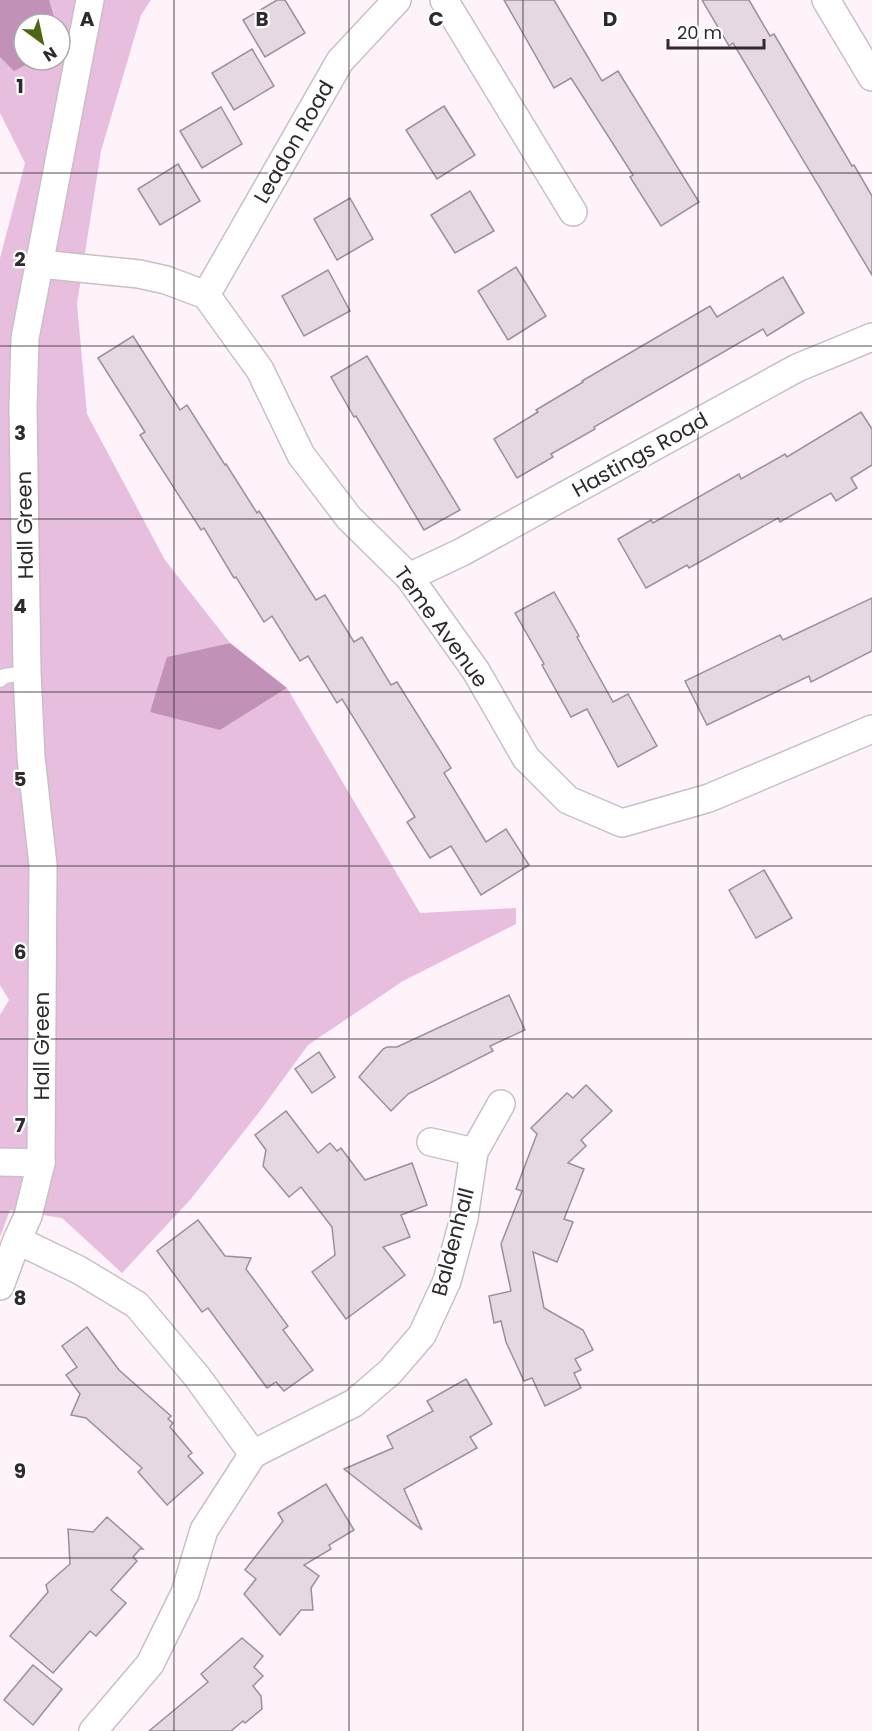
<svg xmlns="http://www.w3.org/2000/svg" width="872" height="1731" viewBox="0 0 872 1731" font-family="Poppins,sans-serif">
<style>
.green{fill:#e7bede;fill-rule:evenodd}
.water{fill:#c291b7}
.building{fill:#e5d8e2;stroke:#9b8f98;stroke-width:1.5}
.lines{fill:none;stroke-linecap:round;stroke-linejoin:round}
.lane-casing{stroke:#cabec7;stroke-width:16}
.street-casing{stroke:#cabec7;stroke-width:30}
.lane{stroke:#fff;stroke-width:14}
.street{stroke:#fff;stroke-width:27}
.grid{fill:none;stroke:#2f2a2e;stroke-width:1.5;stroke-opacity:0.55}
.labels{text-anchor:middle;stroke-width:4.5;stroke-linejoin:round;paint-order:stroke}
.street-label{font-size:21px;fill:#2f2a2e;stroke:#fff}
.grid-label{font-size:20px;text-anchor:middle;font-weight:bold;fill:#2f2a2e;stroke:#fff;stroke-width:4.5;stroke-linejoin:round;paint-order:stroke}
</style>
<rect width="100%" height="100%" fill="#fef3fb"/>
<path class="green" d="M0 0H151L141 15 101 151 77 304 87 414 165 560 230 643 168 657 220 730 287 688 420 913 516 908V924L403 981 308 1045 260 1111 190 1200 122 1273 62 1218 10 1210 0 1237V1015L9 1000 0 985V258L25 163 0 113ZM24 24H60V60H24Z"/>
<g class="water">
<path d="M0 0H49L56 24H24V60H35L14 71 0 57Z"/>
<path d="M230 643 287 688 220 730 150 712 167 657Z"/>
</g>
<g class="building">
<path d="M277 0H285L305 33 265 57 243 20Z"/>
<path d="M504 0H554L602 81 618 71 699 202 661 226 630 177 633 175 571 78 554 88Z"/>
<path d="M702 0H749L770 36 774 34 852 166 854 165 872 196V275L733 43 729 46Z"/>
<path d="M252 49 274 86 234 110 212 73Z"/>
<path d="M444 106 475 155 437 179 406 130Z"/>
<path d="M221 107 242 144 202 168 180 131Z"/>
<path d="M178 164 200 201 160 225 138 189Z"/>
<path d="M470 191 494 231 455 253 431 215Z"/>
<path d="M350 198 373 239 337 260 314 219Z"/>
<path d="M516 267 546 316 508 340 478 291Z"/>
<path d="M328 270 350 311 304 336 282 296Z"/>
<path d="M783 277 804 313 767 336 763 329 594 427 595 429 551 454 553 457 517 478 494 439 538 412 536 410 583 382 582 381 710 306 717 317Z"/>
<path d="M133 336 180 410 187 405 225 465 226 464 257 513 259 511 316 600 325 595 354 642 362 637 391 685 397 682 451 768 444 773 486 842 506 829 529 865 481 895 451 846 430 858 407 822 415 817 342 699 337 703 308 656 300 661 272 616 264 622 236 577 234 578 204 528 201 530 140 435 145 432 98 358Z"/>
<path d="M367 356 460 510 424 530 356 416 354 417 331 377Z"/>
<path d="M861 412 872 429V465L851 478 857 488 836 501 831 493 780 522 778 518 689 568 687 565 646 588 618 539 651 520 653 523 739 474 741 479 785 454 787 457Z"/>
<path d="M554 592 579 636 577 637 613 702 628 694 657 746 618 767 587 709 571 717 542 665 544 664 515 613Z"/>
<path d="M872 598V651L811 682 809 676 707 725 685 681 780 635 783 640Z"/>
<path d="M764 870 792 918 756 938 729 890Z"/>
<path d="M509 995 525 1030 490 1046 493 1051 408 1094 391 1111 359 1077 383 1049 387 1047H397Z"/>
<path d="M319 1052 335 1077 312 1093 295 1069Z"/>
<path d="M586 1085 612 1111 581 1140 586 1146 568 1163 584 1169 564 1219 573 1222 557 1262 533 1252 544 1308 583 1330 593 1350 575 1359 581 1370 574 1373 581 1388 545 1406 532 1378 524 1381 506 1342 501 1321 494 1323 489 1296 511 1291 501 1244 522 1191 516 1189 537 1134 531 1128 567 1093 573 1098Z"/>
<path d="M286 1111 318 1153 330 1143 337 1151 341 1148 365 1180 412 1163 427 1205 401 1215 410 1237 383 1247 405 1275 346 1319 312 1272 335 1255 332 1227 301 1187 289 1197 263 1166 266 1150 255 1135Z"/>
<path d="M198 1220 225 1256 251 1258 246 1269 288 1326 283 1330 313 1370 284 1391 276 1382 267 1388 208 1308 202 1312 157 1251Z"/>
<path d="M87 1327 119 1370 171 1416 168 1419 173 1423 170 1427 192 1453 188 1456 203 1473 167 1505 138 1472 142 1468 86 1418 71 1415 80 1394 66 1375 77 1367 62 1346Z"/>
<path d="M466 1379 492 1424 470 1437 477 1448 404 1489 422 1530 344 1469 393 1448 387 1436 433 1411 427 1401Z"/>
<path d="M326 1484 354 1530 329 1545 331 1549 304 1565 319 1576 311 1588 313 1610H301L280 1635 244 1594 256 1579 245 1570 283 1521 278 1513Z"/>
<path d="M107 1517 143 1549H140L133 1557 137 1561 111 1590 126 1603 96 1636 90 1631 53 1673 10 1636 48 1592 46 1585 70 1564 68 1529 93 1532Z"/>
<path d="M242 1638 263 1656 254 1667 263 1676 253 1686 261 1696 262 1709 245 1723 243 1721 231 1731H149L208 1682 201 1674Z"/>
<path d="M33 1665 62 1689 33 1725 4 1700Z"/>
</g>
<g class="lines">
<g class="lane-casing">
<path id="lane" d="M0 680 4 676 27 673"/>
</g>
<g class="street-casing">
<g id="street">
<path d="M444 0 573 212"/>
<path d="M826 0 872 77"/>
<path d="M40 264 139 274 166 280 206 295 260 370 301 455 349 518 409 577 476 671 526 758 568 800 622 823 709 798 872 729"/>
<path d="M206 295 340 61 397 0"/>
<path d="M409 577 462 552 797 368 872 337"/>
<path d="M431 1142 474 1152"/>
<path d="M0 1162 41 1163"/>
<path d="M17 1240 79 1270 137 1305 198 1378 253 1454 354 1403 390 1372 422 1335 447 1281 464 1218 474 1152 501 1104"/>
<path d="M0 1286 17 1240 28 1216 41 1163 43 865 31 757 27 673 23 407 25 338 90 0"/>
<path d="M93 1731 150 1664 185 1593 204 1530 253 1454"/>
</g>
</g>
<use href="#lane" class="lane"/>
<use href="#street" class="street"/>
</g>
<path class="grid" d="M174 0V1731M349 0V1731M523 0V1731M698 0V1731M0 173H872M0 346H872M0 519H872M0 692H872M0 866H872M0 1039H872M0 1212H872M0 1385H872M0 1558H872"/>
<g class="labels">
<g class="street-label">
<text transform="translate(294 142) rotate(-60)" y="7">Leadon Road</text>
<text transform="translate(640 455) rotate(-29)" y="7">Hastings Road</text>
<text transform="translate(25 525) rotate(-91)" y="7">Hall Green</text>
<text transform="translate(441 627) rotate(54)" y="7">Teme Avenue</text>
<text transform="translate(42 1046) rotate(-90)" y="7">Hall Green</text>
<text transform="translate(453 1242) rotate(-75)" y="7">Baldenhall</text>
</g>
</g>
<g class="grid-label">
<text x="87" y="26">A</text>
<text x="262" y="26">B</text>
<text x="436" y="26">C</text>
<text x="610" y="26">D</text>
<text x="20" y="93">1</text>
<text x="20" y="266">2</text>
<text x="20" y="440">3</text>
<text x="20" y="613">4</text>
<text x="20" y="786">5</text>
<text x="20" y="959">6</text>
<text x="20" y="1132">7</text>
<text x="20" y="1305">8</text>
<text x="20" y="1478">9</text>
</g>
<g transform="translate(42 42) rotate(147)"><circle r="28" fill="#ffffff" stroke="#acaaab" stroke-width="1.5"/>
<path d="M0-4.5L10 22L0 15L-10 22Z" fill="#4f6614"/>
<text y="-9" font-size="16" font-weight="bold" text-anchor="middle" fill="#2f2a2e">N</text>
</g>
<path d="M668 39v9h96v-9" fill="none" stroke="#2f2a2e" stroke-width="3"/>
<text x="677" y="39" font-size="18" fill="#2f2a2e" stroke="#ffffff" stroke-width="4.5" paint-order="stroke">20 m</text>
</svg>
